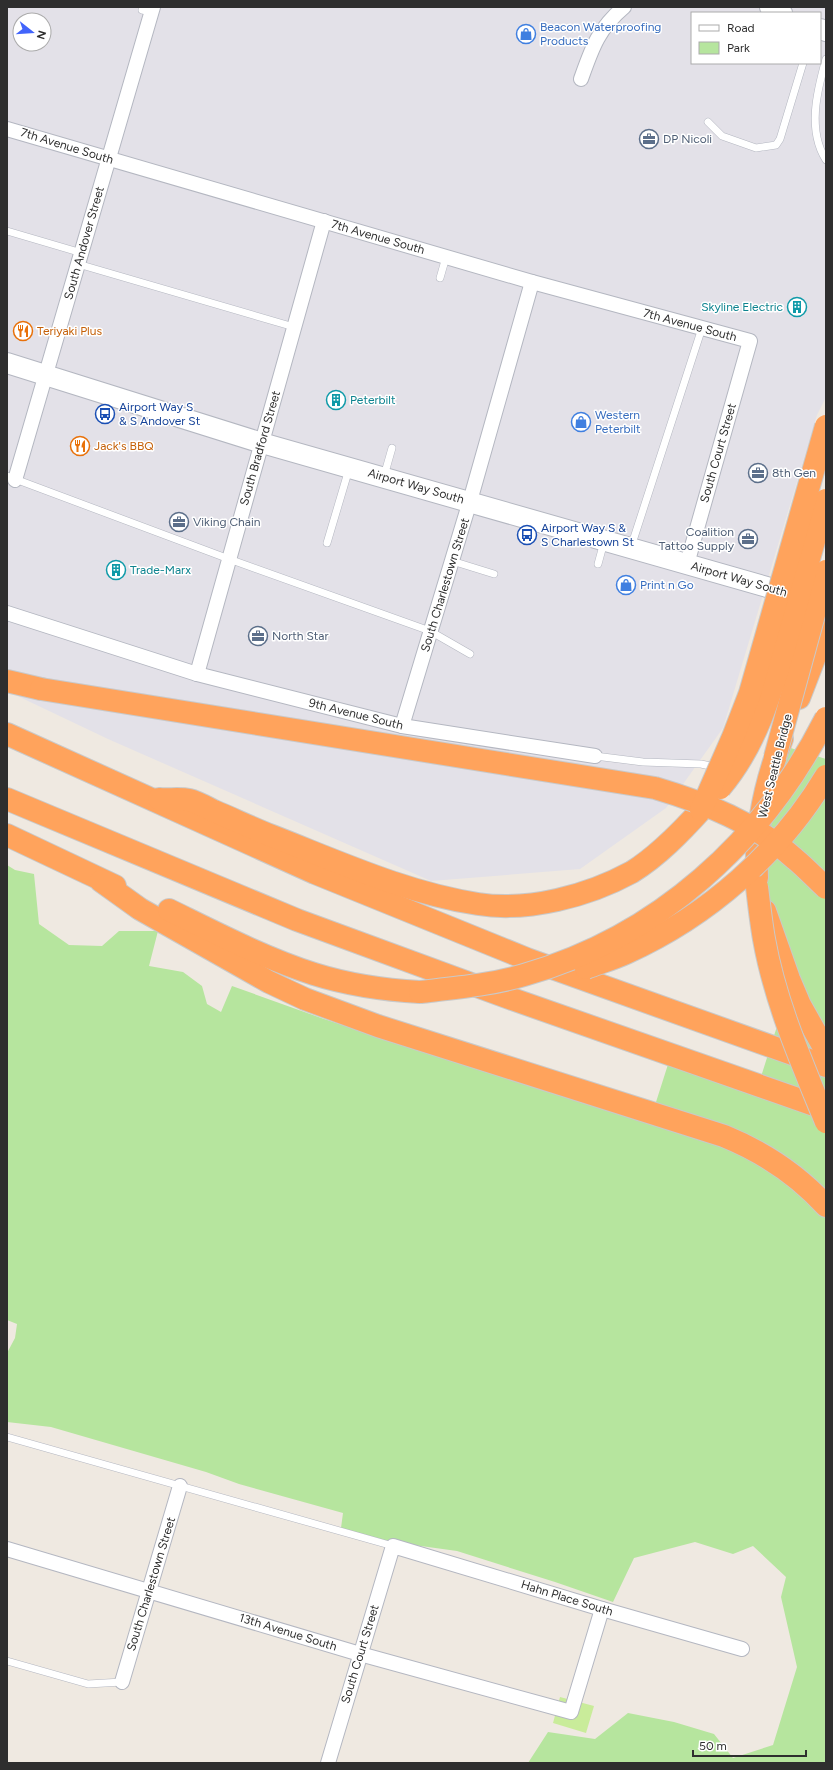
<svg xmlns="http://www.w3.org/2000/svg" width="833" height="1770" viewBox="0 0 833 1770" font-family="Figtree,sans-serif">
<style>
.industrial{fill:#e3e1e8;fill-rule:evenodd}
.green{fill:#b6e59e}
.pitch{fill:#c9ec9a}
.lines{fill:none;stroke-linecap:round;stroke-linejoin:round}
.lane-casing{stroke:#b4b7c1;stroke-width:8}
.street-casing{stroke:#b4b7c1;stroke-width:16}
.secondary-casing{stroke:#b4b7c1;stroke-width:22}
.highway-casing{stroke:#c9c9c9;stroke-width:24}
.lane{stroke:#fff;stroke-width:7}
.street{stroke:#fff;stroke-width:14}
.secondary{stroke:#fff;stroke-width:20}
.highway{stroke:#ffa35c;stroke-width:22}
.highway-bridge-casing{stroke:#c9c9c9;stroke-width:24;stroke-linecap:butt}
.highway-bridge{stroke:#ffa35c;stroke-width:22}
.labels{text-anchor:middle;stroke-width:3;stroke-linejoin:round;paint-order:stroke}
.shop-label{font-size:12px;fill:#366cbe;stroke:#fff;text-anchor:start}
.service-label{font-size:12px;fill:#4e5e75;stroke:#fff;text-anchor:start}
.street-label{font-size:12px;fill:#2e2e2e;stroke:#fff}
.culture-label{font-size:12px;fill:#0d838f;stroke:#fff;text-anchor:start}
.food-label{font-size:12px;fill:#c56008;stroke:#fff;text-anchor:start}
.transit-label{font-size:12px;fill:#164399;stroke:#fff;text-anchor:start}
</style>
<rect width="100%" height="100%" fill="#efe9e1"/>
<path class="industrial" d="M7 7H826V397L817 415 723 728 666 808 580 869 431 881 108 739 7 691ZM692 13H820V63H692ZM20 20H44V44H20Z"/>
<path class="green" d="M781 745 826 759V1763H528L548 1732 595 1739 628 1713 674 1722 714 1734 733 1758 773 1745 797 1667 781 1597 786 1577 753 1546 733 1554 695 1542 634 1558 613 1602 555 1582 457 1551 392 1542 341 1528 343 1513 239 1484 206 1472 51 1427 7 1422V1353L15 1338 17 1324 7 1320V865L15 870 34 874 39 924 69 945 102 946 119 931H158L149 966 183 972 202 986 207 1004 221 1012 232 986 324 1019 649 1124 671 1055 758 1086 786 998 763 879Z"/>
<path class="pitch" d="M560 1697 594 1706 586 1733 553 1723Z"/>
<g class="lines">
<g class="lane-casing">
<g id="lane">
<path d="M142 10 152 12"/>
<path d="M826 59C817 91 807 130 826 160"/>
<path d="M708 122 722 136 756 148 776 145 780 139 803 63"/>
<path d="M7 231 82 253"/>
<path d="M78 264 294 327"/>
<path d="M440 278 446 257"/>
<path d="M7 476 229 559 430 631 470 654"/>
<path d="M384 476 392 448"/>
<path d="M327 543 349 469"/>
<path d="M631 547 702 328"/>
<path d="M452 561 494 574"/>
<path d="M598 564 604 542"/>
<path d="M595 756 643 762 701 764 715 767"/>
<path d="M7 1437 393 1546"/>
<path d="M7 1661 88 1684 122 1682"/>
</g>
</g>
<g class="street-casing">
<g id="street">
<path d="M581 79C592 48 598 29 624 7"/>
<path d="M7 129 532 282 750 341 687 564"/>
<path d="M15 480 153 7"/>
<path d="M7 613 197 674 402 726 595 756"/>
<path d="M197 674 324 221"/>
<path d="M402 726 470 501 532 282"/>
<path d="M7 1549 360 1654 571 1712 602 1609"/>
<path d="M122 1682 180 1486"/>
<path d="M328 1763 393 1546 602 1609 742 1649"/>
</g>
</g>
<g class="secondary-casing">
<g id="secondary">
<path d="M770 7 782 13"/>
<path d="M820 29 826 31"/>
<path d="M7 363 262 443 795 595"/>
</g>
</g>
<g class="highway-casing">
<g id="highway">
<path d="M7 681 41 689"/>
<path d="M799 698 826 628"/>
<path d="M7 734 315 873 527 959 826 1066"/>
<path d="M7 799 297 920 515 1000 826 1109"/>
<path d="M159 799C168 800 180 798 189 800 197 802 206 807 214 811 233 819 252 828 272 836 339 862 406 893 478 904 528 912 588 896 632 872 658 856 681 832 701 810"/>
<path d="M7 835 115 886"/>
<path d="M757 878C755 831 765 783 782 739"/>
<path d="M101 881 140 909 269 982 305 999 378 1026 724 1136C763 1152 798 1175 826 1206"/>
<path d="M169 910C216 933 264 958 314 974 349 985 384 990 420 992"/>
<path d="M765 911 789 979 800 1005 826 1051"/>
</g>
</g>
<use href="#lane" class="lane"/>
<use href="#street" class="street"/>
<use href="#secondary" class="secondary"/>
<use href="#highway" class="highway"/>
<g class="highway-bridge-casing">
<g id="highway-bridge">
<path d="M41 689 655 788C706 803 755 823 795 859 806 868 816 879 826 888"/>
<path d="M775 757 826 571"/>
<path d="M720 788C760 741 774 682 791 624 802 583 814 541 826 500"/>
<path d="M701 810 733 737 750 693 826 426"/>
<path d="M757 887C759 904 761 922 764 939 775 1002 802 1063 826 1122"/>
<path d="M586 968C599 963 613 959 626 953 708 916 780 853 826 776"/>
<path d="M420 992C455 988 491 985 524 975 658 937 764 841 826 718"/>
</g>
</g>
<use href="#highway-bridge" class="highway-bridge"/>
</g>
<defs>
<g id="shop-ring" transform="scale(1)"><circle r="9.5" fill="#fff" stroke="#3f7fe0" stroke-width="1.5"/><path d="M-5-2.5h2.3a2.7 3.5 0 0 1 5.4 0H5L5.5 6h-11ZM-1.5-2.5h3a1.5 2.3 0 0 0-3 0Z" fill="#3f7fe0"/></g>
<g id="office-ring" transform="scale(1)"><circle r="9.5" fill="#fff" stroke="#5c6f8a" stroke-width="1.5"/><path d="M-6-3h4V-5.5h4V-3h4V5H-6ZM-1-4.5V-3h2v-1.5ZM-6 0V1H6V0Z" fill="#5c6f8a"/></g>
<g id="building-ring" transform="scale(1)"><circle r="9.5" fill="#fff" stroke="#0f9aa8" stroke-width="1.5"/><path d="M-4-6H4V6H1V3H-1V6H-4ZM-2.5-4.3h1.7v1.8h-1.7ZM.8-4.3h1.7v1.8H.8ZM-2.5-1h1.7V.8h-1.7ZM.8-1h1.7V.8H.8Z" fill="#0f9aa8"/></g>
<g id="restaurant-ring" transform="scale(1)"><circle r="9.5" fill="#fff" stroke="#e8710a" stroke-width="1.5"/><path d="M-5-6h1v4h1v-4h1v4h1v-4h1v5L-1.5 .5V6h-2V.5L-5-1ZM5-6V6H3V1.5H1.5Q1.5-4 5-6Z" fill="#e8710a"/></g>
<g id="bus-ring" transform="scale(1)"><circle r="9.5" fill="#fff" stroke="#1a4fb4" stroke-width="1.5"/><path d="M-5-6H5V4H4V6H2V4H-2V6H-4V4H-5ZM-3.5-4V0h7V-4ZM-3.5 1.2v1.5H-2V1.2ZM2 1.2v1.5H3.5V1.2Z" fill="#1a4fb4"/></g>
</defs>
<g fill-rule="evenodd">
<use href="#shop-ring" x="526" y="34"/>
<use href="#office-ring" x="649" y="139"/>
<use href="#building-ring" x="797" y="307"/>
<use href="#restaurant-ring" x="23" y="331"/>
<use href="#building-ring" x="336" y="400"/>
<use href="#bus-ring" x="105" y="414"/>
<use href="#shop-ring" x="581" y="422"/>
<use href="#restaurant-ring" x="80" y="446"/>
<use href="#office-ring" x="758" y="473"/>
<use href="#office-ring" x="179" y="522"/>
<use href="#bus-ring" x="527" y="535"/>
<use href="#office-ring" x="748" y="539"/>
<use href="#building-ring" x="116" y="570"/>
<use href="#shop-ring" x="626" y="585"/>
<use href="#office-ring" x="258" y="636"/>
</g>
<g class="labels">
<g class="shop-label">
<text x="540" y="31">Beacon Waterproofing<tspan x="540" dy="14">Products</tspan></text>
<text x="595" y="419">Western<tspan x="595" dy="14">Peterbilt</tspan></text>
<text x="640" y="589">Print n Go</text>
</g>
<g class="service-label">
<text x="663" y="143">DP Nicoli</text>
<text x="772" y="477">8th Gen</text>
<text x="193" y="526">Viking Chain</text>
<text x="734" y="536" text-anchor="end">Coalition<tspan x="734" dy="14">Tattoo Supply</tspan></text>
<text x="272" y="640">North Star</text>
</g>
<g class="street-label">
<text transform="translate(67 146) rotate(17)" y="4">7th Avenue South</text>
<text transform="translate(378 237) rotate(16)" y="4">7th Avenue South</text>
<text transform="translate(84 243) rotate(-74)" y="4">South Andover Street</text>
<text transform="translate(690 325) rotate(15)" y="4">7th Avenue South</text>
<text transform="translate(260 448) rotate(-74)" y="4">South Bradford Street</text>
<text transform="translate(718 453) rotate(-74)" y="4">South Court Street</text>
<text transform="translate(416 486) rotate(16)" y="4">Airport Way South</text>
<text transform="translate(739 579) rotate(16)" y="4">Airport Way South</text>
<text transform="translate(445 585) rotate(-73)" y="4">South Charlestown Street</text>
<text transform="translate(356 714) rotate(14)" y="4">9th Avenue South</text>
<text transform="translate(775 766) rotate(-76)" y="4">West Seattle Bridge</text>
<text transform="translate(151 1584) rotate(-73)" y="4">South Charlestown Street</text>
<text transform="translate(567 1598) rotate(17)" y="4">Hahn Place South</text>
<text transform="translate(288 1632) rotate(17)" y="4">13th Avenue South</text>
<text transform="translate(360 1654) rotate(-73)" y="4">South Court Street</text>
</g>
<g class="culture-label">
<text x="783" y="311" text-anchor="end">Skyline Electric</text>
<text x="350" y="404">Peterbilt</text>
<text x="130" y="574">Trade-Marx</text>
</g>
<g class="food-label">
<text x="37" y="335">Teriyaki Plus</text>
<text x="94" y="450">Jack's BBQ</text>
</g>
<g class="transit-label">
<text x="119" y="411">Airport Way S<tspan x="119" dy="14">&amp; S Andover St</tspan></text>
<text x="541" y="532">Airport Way S &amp;<tspan x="541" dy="14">S Charlestown St</tspan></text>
</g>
</g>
<rect width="833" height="1770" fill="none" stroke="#2e2e2e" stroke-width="16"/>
<rect x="691" y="12" width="130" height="52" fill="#ffffff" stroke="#ababab"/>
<rect x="699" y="25" width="20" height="6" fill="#ffffff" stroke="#ababab"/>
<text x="727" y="32" font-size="12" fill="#2e2e2e">Road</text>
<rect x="699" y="42" width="20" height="12" fill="#b6e59e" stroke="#ababab"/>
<text x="727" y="52" font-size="12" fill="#2e2e2e">Park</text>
<g transform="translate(32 32) rotate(107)"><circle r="19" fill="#ffffff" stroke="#ababab"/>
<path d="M0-3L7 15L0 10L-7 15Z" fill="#4264fb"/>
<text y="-6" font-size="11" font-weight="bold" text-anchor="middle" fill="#2e2e2e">N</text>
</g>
<path d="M693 1750v6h113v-6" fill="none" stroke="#2e2e2e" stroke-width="2"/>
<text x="699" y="1750" font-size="12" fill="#2e2e2e" stroke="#ffffff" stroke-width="3" paint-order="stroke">50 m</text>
</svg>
